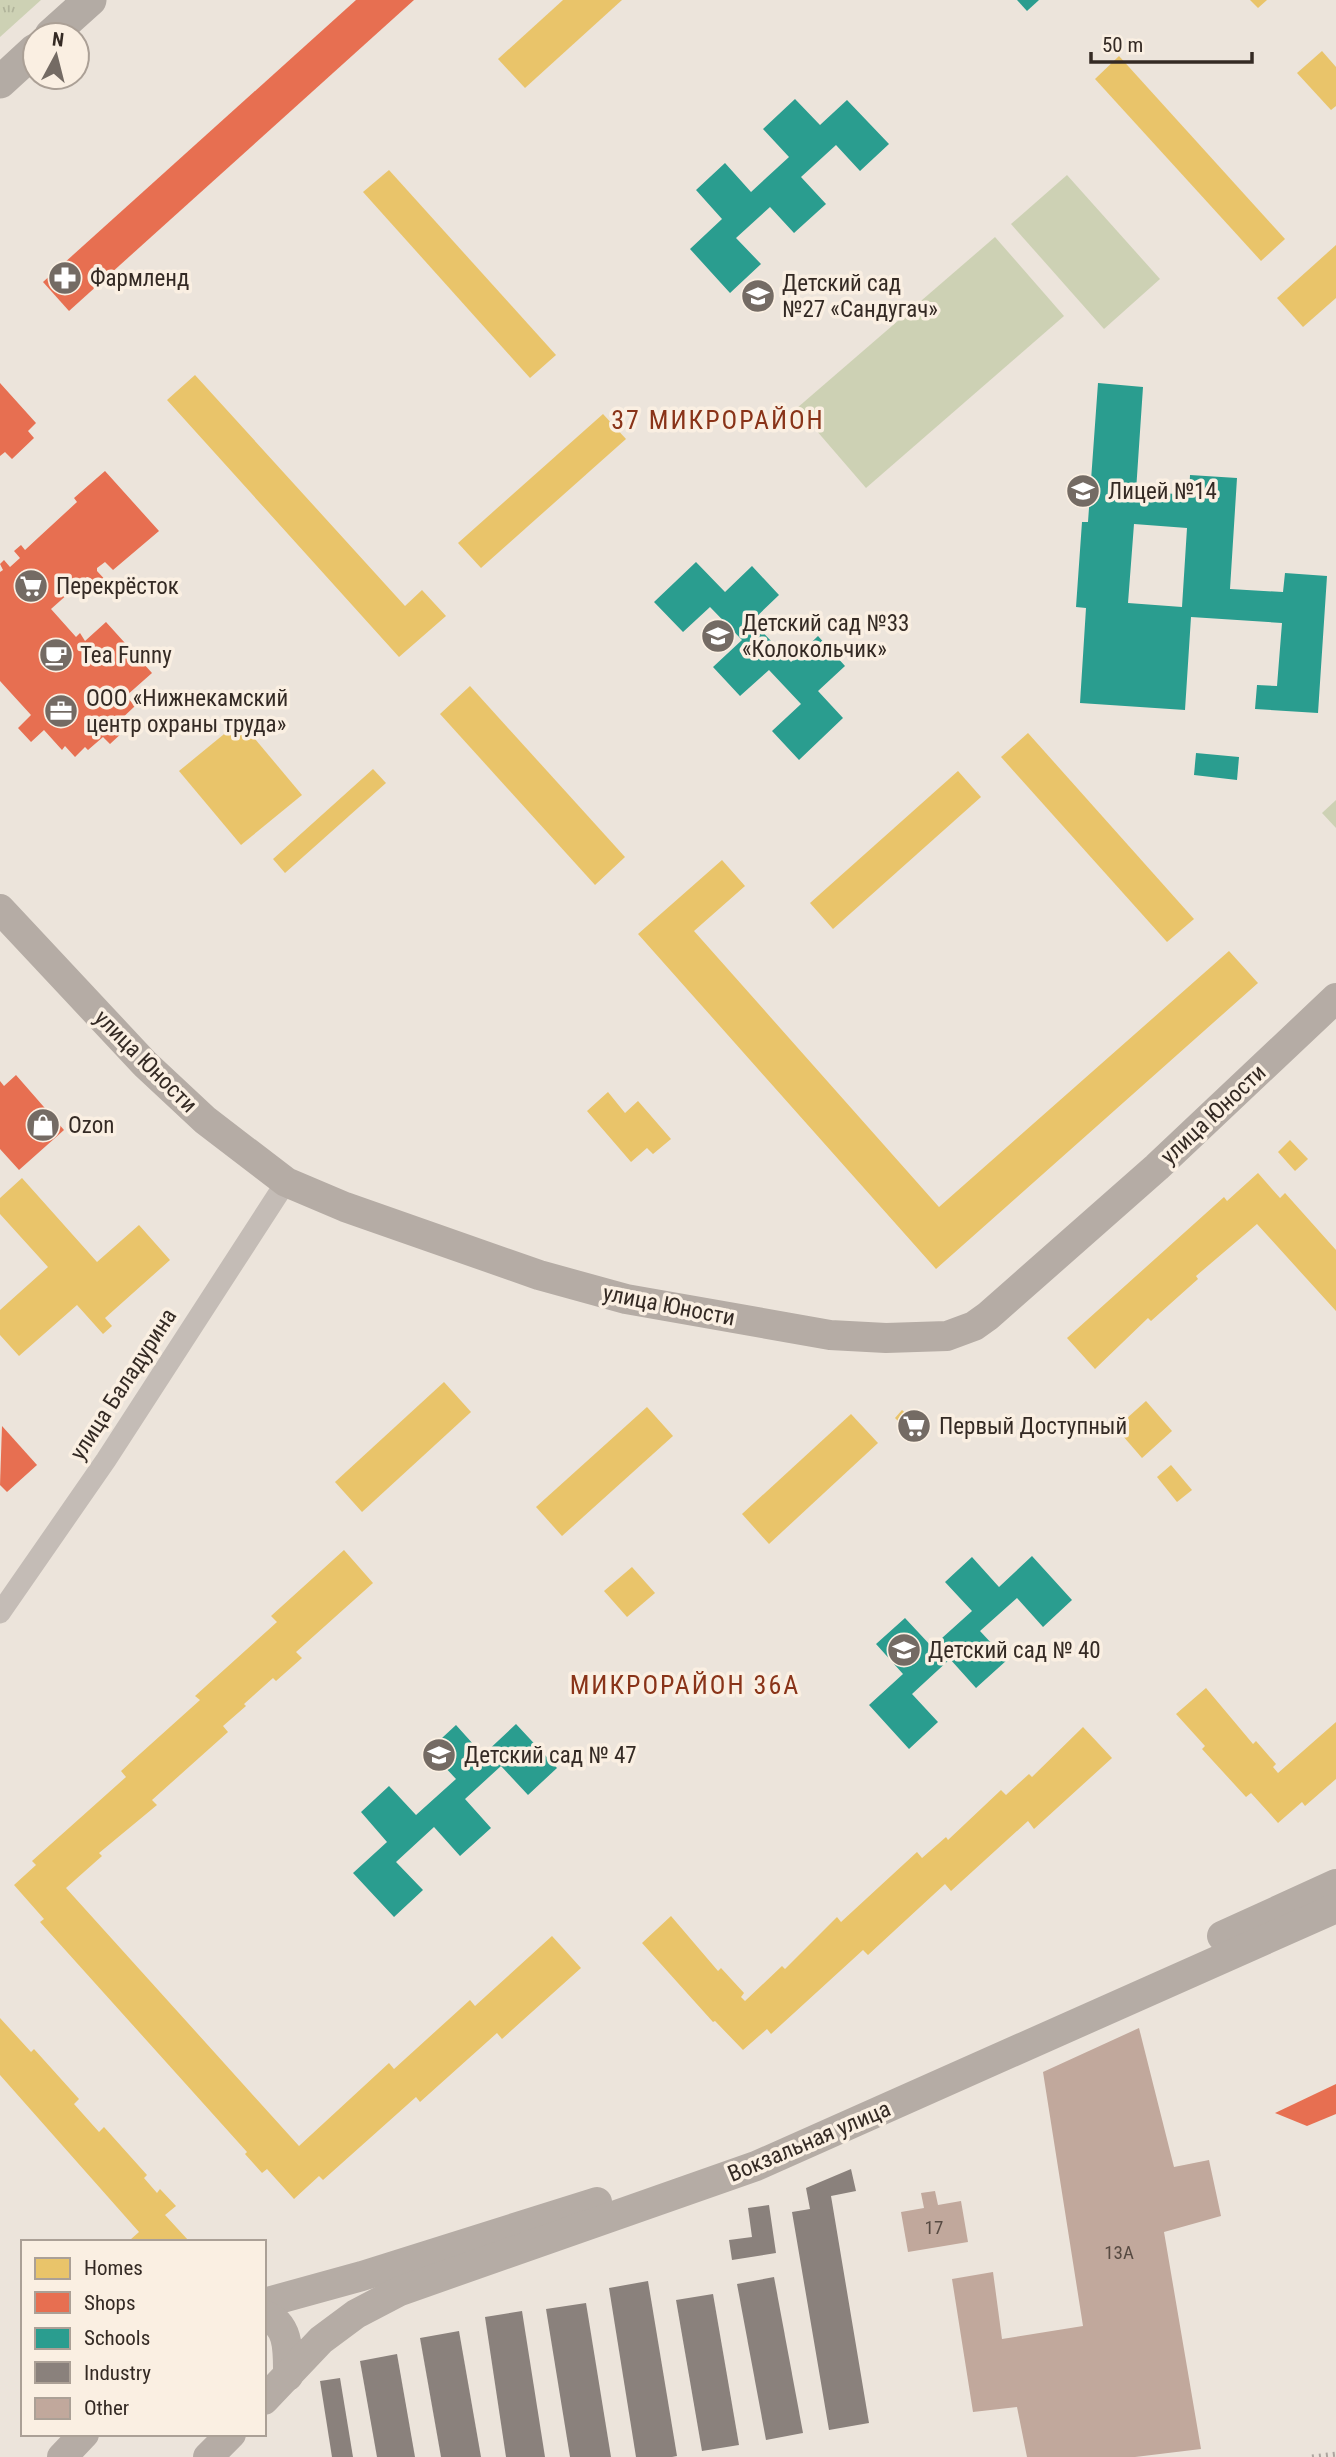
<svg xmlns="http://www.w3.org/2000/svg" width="1336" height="2457" viewBox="0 0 1336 2457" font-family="'Roboto Condensed',sans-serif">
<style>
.grass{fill:url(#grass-tufts)}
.garden{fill:#cdd1b4}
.homes{fill:#e9c46a}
.shops{fill:#e76f51}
.schools{fill:#2a9d8f;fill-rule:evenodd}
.industry{fill:#8a817c}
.building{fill:#c1a89c}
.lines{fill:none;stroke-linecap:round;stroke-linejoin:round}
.street{stroke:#c4bcb6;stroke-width:21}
.secondary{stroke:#b5aca5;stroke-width:30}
.primary{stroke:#b3aba4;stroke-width:33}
.rail{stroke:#aca59f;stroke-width:5;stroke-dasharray:2 5;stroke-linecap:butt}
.labels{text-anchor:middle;stroke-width:7;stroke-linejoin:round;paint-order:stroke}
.number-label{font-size:19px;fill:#574a42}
.poi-label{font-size:23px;fill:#342a24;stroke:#faefe2;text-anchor:start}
.street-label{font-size:23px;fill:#342a24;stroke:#faefe2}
.quarter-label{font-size:26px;letter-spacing:2px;fill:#893318;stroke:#faefe2}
</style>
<defs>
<pattern id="grass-tufts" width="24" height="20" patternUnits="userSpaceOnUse" patternTransform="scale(1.75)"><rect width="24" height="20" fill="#cdd1b4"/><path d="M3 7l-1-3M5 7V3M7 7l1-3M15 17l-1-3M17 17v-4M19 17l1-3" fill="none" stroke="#b1b49b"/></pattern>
</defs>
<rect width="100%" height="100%" fill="#ece4db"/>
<path class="grass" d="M0 0H41L0 37Z"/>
<g class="garden">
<path d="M1067 175 1160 279 1104 329 1011 224Z"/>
<path d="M995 237 1064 316 866 488 797 408Z"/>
<path d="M1336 800V828L1322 813Z"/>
</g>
<g class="homes">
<path d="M563 0H622L525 88 498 59Z"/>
<path d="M1250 0H1267L1258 8Z"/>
<path d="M1322 51 1336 67V106L1331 110 1297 73Z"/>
<path d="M1119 56 1285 239 1261 261 1095 79Z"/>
<path d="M389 170 556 355 530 378 363 192Z"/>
<path d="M1336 245V298L1303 327 1277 298Z"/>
<path d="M195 375 405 606 422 590 446 616 399 657 167 400Z"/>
<path d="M603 414 626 439 481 568 458 543Z"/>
<path d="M470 686 625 857 595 885 440 714Z"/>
<path d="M240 721 302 795 241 845 179 771Z"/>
<path d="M1028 733 1194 919 1167 942 1001 757Z"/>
<path d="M373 769 386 783 285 873 273 859Z"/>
<path d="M958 771 981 797 833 929 810 903Z"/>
<path d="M722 860 745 886 694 931 939 1207 1229 951 1258 983 936 1269 638 934Z"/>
<path d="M608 1092 625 1113 638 1101 671 1139 653 1154 647 1148 631 1162 587 1111Z"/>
<path d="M1290 1140 1308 1159 1295 1171 1278 1152Z"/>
<path d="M1258 1173 1280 1198 1285 1193 1336 1250V1311L1257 1224 1196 1276 1198 1279 1151 1321 1148 1318 1095 1369 1067 1338 1224 1197 1227 1201Z"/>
<path d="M22 1178 97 1262 139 1225 170 1260 105 1318 112 1326 103 1334 77 1305 19 1356 0 1335V1310L48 1267 0 1214V1198Z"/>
<path d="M444 1382 471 1412 362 1512 335 1482Z"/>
<path d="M1146 1401 1172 1431 1142 1458 1116 1428Z"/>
<path d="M647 1407 673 1436 562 1536 536 1507Z"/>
<path d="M902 1410 920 1426 912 1435 895 1418Z"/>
<path d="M851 1414 878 1443 769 1544 742 1514Z"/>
<path d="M1171 1465 1192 1490 1177 1502 1157 1477Z"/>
<path d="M344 1550 373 1583 296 1652 302 1658 276 1681 273 1678 244 1704 246 1706 223 1726 228 1732 152 1800 157 1805 99 1853 102 1856 66 1888 299 2146 389 2063 394 2069 470 2000 475 2006 552 1936 581 1968 502 2039 497 2033 420 2102 416 2097 323 2180 319 2176 294 2199 267 2169 262 2173 245 2154 247 2152 40 1922 44 1919 14 1885 36 1865 32 1861 126 1777 121 1771 200 1700 195 1696 277 1622 271 1616Z"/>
<path d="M632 1567 655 1593 627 1617 604 1591Z"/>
<path d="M1206 1688 1253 1744 1256 1741 1276 1764 1273 1767 1278 1773 1336 1722V1779L1305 1806 1302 1802 1278 1823 1251 1793 1246 1797 1202 1749 1205 1746 1176 1714Z"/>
<path d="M1083 1727 1112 1758 1034 1829 1028 1821 951 1891 945 1884 868 1955 863 1950 771 2034 767 2029 743 2050 715 2021 713 2022 642 1943 671 1916 718 1971 721 1968 744 1993 741 1997 745 2001 782 1966 785 1969 837 1917 841 1922 917 1852 922 1858 946 1837 948 1840 1001 1790 1006 1795 1029 1774 1032 1777Z"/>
<path d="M0 2018 31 2052 34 2049 79 2099 74 2104 99 2132 104 2127 147 2175 144 2178 157 2193 160 2189 176 2206 165 2215 188 2240 185 2242 130 2240 139 2232 0 2075Z"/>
</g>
<g class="shops">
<path d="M356 0H414L69 311 43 282Z"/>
<path d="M0 383 36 423 28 431 34 438 12 459 5 452 0 456Z"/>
<path d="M105 471 159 531 113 570 105 562 97 568V571L110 585 103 592 90 578 87 577 51 609 76 637 80 633 85 641 106 622 152 673 126 696 135 706 117 723 124 731 110 744 103 737 88 750 85 747 75 757 65 746 62 750 44 730 31 742 18 728 31 715 0 681V572L3 570 0 564 4 560 10 567 20 558 14 551 21 545 25 550 39 537 77 502 74 498Z"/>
<path d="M16 1075 64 1130 19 1170 0 1149V1081L4 1086Z"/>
<path d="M2 1426 37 1465 7 1492 0 1485Z"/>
<path d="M1336 2084V2114L1307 2126 1275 2113Z"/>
</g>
<g class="schools">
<path d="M1017 0H1039L1027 11Z"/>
<path d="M795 99 820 125 847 100 889 144 860 171 836 145 801 177 826 204 794 233 770 207 736 238 761 264 730 293 690 249 722 219 696 190 725 163 751 192 789 157 763 129Z"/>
<path d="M1098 383 1143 387 1136 491 1189 495 1190 475 1237 478 1230 589 1283 592 1285 573 1327 576 1318 713 1255 709 1257 685 1277 686 1282 623 1191 617 1185 710 1080 703 1086 608 1076 607 1082 522H1088ZM1134 524 1187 528 1182 607 1128 603Z"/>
<path d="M696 562 725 592 752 566 779 595 752 621 791 662 818 636 845 666 818 691 843 718 799 760 772 731 801 704 769 670 740 696 713 667 742 640 710 607 683 632 654 602Z"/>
<path d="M1196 753 1239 757 1237 780 1194 775Z"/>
<path d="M1032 1556 1072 1600 1043 1627 1017 1598 980 1631 1007 1660 976 1688 950 1659 912 1694 938 1722 909 1749 869 1705 903 1674 876 1644 905 1618 932 1647 972 1611 945 1582 972 1557 999 1587Z"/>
<path d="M516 1724 557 1768 528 1795 501 1766 465 1799 491 1828 460 1856 434 1827 396 1862 423 1890 394 1917 353 1873 387 1842 361 1812 389 1786 416 1815 456 1779 429 1750 456 1725 483 1755Z"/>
</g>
<g class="industry">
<path d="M851 2169 856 2191 831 2196 869 2423 829 2430 792 2212 810 2209 806 2188Z"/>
<path d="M769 2205 776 2253 732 2260 729 2240 752 2237 748 2208Z"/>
<path d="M774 2277 803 2433 766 2440 737 2284Z"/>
<path d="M648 2281 677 2456 672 2457H636L609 2288Z"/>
<path d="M713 2294 739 2445 702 2451 676 2300Z"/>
<path d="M586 2303 611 2457H570L546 2309Z"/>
<path d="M522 2311 545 2457H506L485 2317Z"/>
<path d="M459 2331 481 2457H441L420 2338Z"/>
<path d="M397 2354 415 2457H377L360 2361Z"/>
<path d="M340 2378 353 2457H332L320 2381Z"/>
</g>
<g class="building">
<path d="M1139 2028 1174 2167 1209 2160 1221 2216 1164 2232 1201 2449 1135 2457H1027L1017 2407 973 2412 952 2279 993 2272 1002 2339 1083 2326 1043 2072Z"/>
<path d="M935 2191 938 2205 961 2201 968 2242 908 2252 901 2212 924 2208 921 2193Z"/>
</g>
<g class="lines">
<path class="street" d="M0 1613 106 1460 286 1182"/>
<g class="secondary">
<path d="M0 909 145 1064 205 1120 286 1182 345 1207 539 1275 626 1299 830 1335 886 1338 947 1336 974 1326 988 1316 1157 1167 1336 998"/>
<path d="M1222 1936 1336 1884"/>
<path d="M264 2303 362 2276 597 2202"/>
<path d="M264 2315C290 2324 288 2352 288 2376"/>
<path d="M264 2400 321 2340 356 2314 400 2291 756 2166 1336 1908"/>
<path d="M62 2457 84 2434"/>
<path d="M208 2457 231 2434"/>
</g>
<g class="primary">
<path d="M51 35 90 0"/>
<path d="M0 82 35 50"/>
</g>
<path class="rail" d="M1312 2457 1336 2454"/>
</g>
<defs>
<g id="pharmacy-disc" transform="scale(1.75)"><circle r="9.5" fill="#746b64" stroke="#faefe2"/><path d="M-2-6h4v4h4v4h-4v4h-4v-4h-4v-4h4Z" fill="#fff"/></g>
<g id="school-disc" transform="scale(1.75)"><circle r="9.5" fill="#746b64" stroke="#faefe2"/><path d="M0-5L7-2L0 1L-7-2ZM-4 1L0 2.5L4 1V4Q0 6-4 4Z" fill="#fff"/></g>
<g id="supermarket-disc" transform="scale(1.75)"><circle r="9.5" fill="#746b64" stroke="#faefe2"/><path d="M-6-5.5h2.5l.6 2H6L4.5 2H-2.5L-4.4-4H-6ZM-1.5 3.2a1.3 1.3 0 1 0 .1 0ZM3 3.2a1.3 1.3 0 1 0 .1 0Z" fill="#fff"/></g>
<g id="cafe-disc" transform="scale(1.75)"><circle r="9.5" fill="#746b64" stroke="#faefe2"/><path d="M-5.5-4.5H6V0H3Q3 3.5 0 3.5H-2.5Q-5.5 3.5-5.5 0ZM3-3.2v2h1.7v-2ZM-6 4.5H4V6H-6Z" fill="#fff"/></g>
<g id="office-disc" transform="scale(1.75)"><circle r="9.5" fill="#746b64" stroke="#faefe2"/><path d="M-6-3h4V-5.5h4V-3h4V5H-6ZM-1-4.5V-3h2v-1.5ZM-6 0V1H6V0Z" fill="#fff"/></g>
<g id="shop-disc" transform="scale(1.75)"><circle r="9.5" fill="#746b64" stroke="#faefe2"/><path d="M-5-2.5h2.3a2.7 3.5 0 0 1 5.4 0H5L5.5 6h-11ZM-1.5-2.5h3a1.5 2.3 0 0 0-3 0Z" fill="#fff"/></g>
</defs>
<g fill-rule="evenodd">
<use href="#pharmacy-disc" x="65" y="278"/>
<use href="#school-disc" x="758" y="296"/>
<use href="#school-disc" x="1083" y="491"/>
<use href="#supermarket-disc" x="31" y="586"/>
<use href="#school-disc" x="718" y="636"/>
<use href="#cafe-disc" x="56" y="655"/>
<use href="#office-disc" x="61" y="711"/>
<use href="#shop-disc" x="43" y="1125"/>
<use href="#supermarket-disc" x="914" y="1426"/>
<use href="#school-disc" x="904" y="1650"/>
<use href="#school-disc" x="439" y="1755"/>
</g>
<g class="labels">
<g class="number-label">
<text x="934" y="2234">17</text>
<text x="1119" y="2259">13А</text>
</g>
<g class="poi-label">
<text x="90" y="286">Фармленд</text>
<text x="782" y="291">Детский сад<tspan x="782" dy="26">№27 «Сандугач»</tspan></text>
<text x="1108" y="499">Лицей №14</text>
<text x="56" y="594">Перекрёсток</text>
<text x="742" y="631">Детский сад №33<tspan x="742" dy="26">«Колокольчик»</tspan></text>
<text x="80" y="663">Tea Funny</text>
<text x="86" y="706">ООО «Нижнекамский<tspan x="86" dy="26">центр охраны труда»</tspan></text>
<text x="68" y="1133">Ozon</text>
<text x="939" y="1434">Первый Доступный</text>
<text x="928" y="1658">Детский сад № 40</text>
<text x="464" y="1763">Детский сад № 47</text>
</g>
<g class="street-label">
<text transform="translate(146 1061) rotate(45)" y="8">улица Юности</text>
<text transform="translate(1213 1114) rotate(-43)" y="8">улица Юности</text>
<text transform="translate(669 1305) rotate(11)" y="8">улица Юности</text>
<text transform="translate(123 1384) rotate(-57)" y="8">улица Баладурина</text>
<text transform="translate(809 2141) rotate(-23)" y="8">Вокзальная улица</text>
</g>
<g class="quarter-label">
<text x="718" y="429">37 МИКРОРАЙОН</text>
<text x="685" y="1694">МИКРОРАЙОН 36А</text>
</g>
</g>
<rect x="21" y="2240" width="245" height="196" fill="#faefe2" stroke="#aba096" stroke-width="2"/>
<rect x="35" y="2258" width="35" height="21" fill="#e9c46a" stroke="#aba096" stroke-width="2"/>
<text x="84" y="2275" font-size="21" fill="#342a24">Homes</text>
<rect x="35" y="2292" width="35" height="21" fill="#e76f51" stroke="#aba096" stroke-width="2"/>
<text x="84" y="2310" font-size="21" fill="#342a24">Shops</text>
<rect x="35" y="2328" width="35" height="21" fill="#2a9d8f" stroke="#aba096" stroke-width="2"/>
<text x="84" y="2345" font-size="21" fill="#342a24">Schools</text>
<rect x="35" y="2362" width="35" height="21" fill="#8a817c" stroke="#aba096" stroke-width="2"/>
<text x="84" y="2380" font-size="21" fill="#342a24">Industry</text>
<rect x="35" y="2398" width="35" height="21" fill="#c1a89c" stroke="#aba096" stroke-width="2"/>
<text x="84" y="2415" font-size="21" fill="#342a24">Other</text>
<g transform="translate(56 56) rotate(7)"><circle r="33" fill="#faefe2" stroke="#aba096" stroke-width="2"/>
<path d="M0-5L12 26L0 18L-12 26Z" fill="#746b64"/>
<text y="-10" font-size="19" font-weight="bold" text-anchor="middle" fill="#342a24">N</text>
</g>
<path d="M1091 52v10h161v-10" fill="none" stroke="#342a24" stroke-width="3.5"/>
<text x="1102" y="52" font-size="21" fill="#342a24" stroke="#faefe2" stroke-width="5" paint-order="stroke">50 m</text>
</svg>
